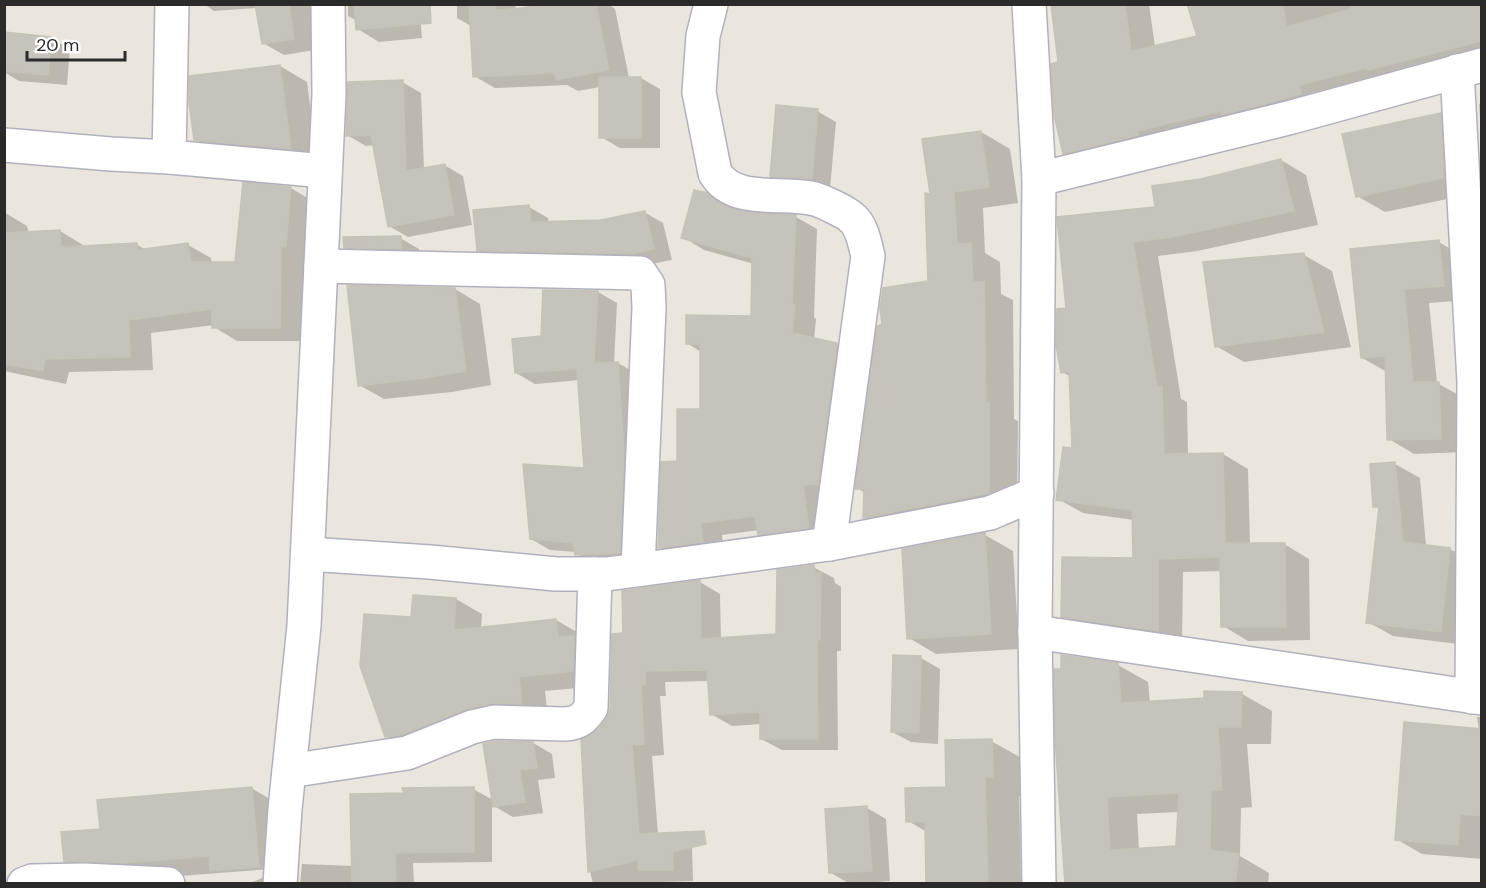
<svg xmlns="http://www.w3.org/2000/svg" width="1486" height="888" viewBox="0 0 1486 888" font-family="'DM Sans',sans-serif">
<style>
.shadow{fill:#0003;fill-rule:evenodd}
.building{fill:#c6c3bc;stroke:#c6c2b6;stroke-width:1.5;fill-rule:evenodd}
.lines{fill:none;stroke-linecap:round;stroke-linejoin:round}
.street-casing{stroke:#b0b1bd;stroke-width:36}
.secondary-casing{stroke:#b0b1bd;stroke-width:36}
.street{stroke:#fff;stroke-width:33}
.secondary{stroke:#fff;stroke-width:33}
</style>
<rect width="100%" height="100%" fill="#ebe6dd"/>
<g class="shadow">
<path d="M204 4H335L315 50 284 55 263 43 257 8 214 11Z"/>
<path d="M348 4H419L422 38 379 42 358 29 357 21 348 16Z"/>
<path d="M457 4H515L516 10 551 4H608L615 9 629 78H641L660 89V148H620L601 137 600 87 578 91 567 85 495 88 474 76 471 26 457 18Z"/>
<path d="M1052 4H1149L1155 47 1199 37 1189 4H1482V63L1092 168 1065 153 1060 63Z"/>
<path d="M4 34 51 38 70 49 67 85 19 81 4 72Z"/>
<path d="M280 66 307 82 318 164 223 156 195 139Z"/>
<path d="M402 82 421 93 424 169 444 165 463 176 472 225 408 237 389 226 374 145 366 146 347 135Z"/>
<path d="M1482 103V148L1479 104Z"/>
<path d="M817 111 836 122 830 189 790 187 771 176Z"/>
<path d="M1440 115 1468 131 1471 194 1385 212 1357 196Z"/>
<path d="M981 132 1010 149 1018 203 983 208 985 253 1000 262 1001 294 1013 300 1014 419 1018 421 1017 509 893 534 865 518V493L857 488 930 282 932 195Z"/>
<path d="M1281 160 1306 175 1318 225 1197 251 1158 256 1181 399 1187 402 1188 455 1223 454 1248 469 1250 544H1284L1309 559 1310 640 1248 641 1223 626 1222 571 1183 572 1182 645 1088 631 1063 616 1134 559V520L1083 513 1058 499 1073 450 1071 377 1062 372 1067 309 1156 208 1201 180Z"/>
<path d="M244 184 291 188 314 202 309 259H304L303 341H237L214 327V325L151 333 153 370 69 372 66 384 4 371V212L27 226 29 233 60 231 83 245V247L136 244 146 250 188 245 211 258 212 264 236 263Z"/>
<path d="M707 195 741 213 796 217 817 229 814 317 816 319 814 339 837 344 858 357 830 540 781 546 759 534V530L722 535 724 554 681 560 659 547 678 463 702 411 701 352 687 343 752 317 754 264 704 250 683 237Z"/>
<path d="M529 207 548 218 549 223 601 222 644 212 663 223 672 260 651 264 498 261 479 250Z"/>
<path d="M400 238 419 249V259L364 258 345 247Z"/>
<path d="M1439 242 1464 257 1468 300 1429 303 1437 383 1464 398 1466 452 1414 454 1389 439 1387 372 1362 358 1352 250Z"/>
<path d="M1304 255 1332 271 1351 347 1244 362 1216 346Z"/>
<path d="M455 289 480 304 491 385 452 392 384 399 359 385Z"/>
<path d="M598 292 617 303 614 364 618 363 637 374 639 564 596 565 577 554 576 552 550 550 531 539 586 470 580 380 535 384 516 373 542 338Z"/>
<path d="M1395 464 1420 478 1426 546 1450 549 1475 563 1466 645 1393 636 1368 622 1380 509 1375 506Z"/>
<path d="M985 535 1013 551 1019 649 936 654 909 638Z"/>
<path d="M813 567 834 578 835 583 841 587V651H837L838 750H782L761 739V724L732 726 711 714 709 681 665 682 666 696H660L664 755 652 756 658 835 692 846 693 881 593 884 590 871 595 734 608 719 611 709 625 635 700 582 720 594 721 639 778 636Z"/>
<path d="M414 596 456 599 482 614 481 629 556 620 582 635 599 686 545 691 548 718 412 751 386 736 413 619Z"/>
<path d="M921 658 940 669 938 744 911 742 892 732Z"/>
<path d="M1118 665 1148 682 1150 703 1205 700 1242 694 1272 711 1271 744H1247L1252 807 1241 808 1240 856 1269 873 1268 884H1066ZM1179 812 1178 848 1139 850 1137 814Z"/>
<path d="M1477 717H1482V859L1422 854 1396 839 1479 730Z"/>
<path d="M991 741 1025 760 1026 796H1019L1021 884H928L927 832 908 821 948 788Z"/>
<path d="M533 743 552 754 555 778 538 780 543 813 513 817 492 805V862L413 863 414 884H300L302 864 354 866 406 795 473 789 493 800Z"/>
<path d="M251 788 279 804 285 868 153 878 93 877 65 861 101 831Z"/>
<path d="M867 808 886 819 890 881 850 884 831 873Z"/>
<path d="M262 878 271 884H248Z"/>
</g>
<g class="building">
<path d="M255 4H289L294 39 262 44Z"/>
<path d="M354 4H430L431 23 356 30Z"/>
<path d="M469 4H495L496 10 522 8 543 4H596L609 70 556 80 554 73 473 77Z"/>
<path d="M1051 4H1125L1131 51 1197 36 1187 4H1283L1286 27 1351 9 1350 4H1482V41L1368 70 1367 68 1299 85 1301 94 1269 103 1222 115 1221 111 1137 131 1138 135 1063 154 1054 115 1051 64 1058 62Z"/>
<path d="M4 32 51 37 48 75 4 71Z"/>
<path d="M280 65 291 149 194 140 189 103V76Z"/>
<rect x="599" y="77" width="42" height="61"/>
<path d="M403 80 406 171 445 164 454 215 388 227 371 135 346 136 348 82Z"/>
<path d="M776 105 818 109 812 179 770 177Z"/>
<path d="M1441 113 1444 178 1356 197 1342 134Z"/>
<path d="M981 131 989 187 954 192 957 244 971 243 973 282H984L986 403H989V493L863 518 864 489H855L877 326 882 324 880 309 883 288 928 281 925 193 930 194 922 139Z"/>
<path d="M1281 159 1294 211 1172 237 1133 242 1157 387 1162 386 1164 454 1223 453 1225 543H1285L1286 627H1221L1220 557 1158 559V631L1061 617 1062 557 1133 558 1132 510 1056 500 1063 447 1072 448 1069 371 1061 373 1056 345 1057 309 1066 308 1057 217 1155 207 1152 186 1201 179Z"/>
<path d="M243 182 291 187 286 247 281 246 280 328H212V309L129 320 130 357 45 359 43 371 4 364V233L60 230 61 247 137 243V250L188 243 191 262H235Z"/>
<path d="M694 190 708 193 725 206 741 211 796 215 792 305H795L792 333 837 343 818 485 803 484 809 528 758 535 755 516 701 523 703 542 658 548 661 462 677 461V409H700V344H686V315L751 316 752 258 681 238Z"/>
<path d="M529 205 531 222 601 220 645 211 654 249 631 254 477 251 473 210Z"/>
<path d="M401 236V249L344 248 343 237Z"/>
<path d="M1439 240 1444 286 1404 289 1413 382H1439L1441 439 1387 440 1385 356 1361 358 1350 249Z"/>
<path d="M1304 253 1324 332 1215 347 1203 262Z"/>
<path d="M347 285 455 288 466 371 426 378 358 386Z"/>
<path d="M543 290 598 291 594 363 618 362 624 451 620 553 575 555 573 543 530 539 523 464 584 468 577 369 515 373 512 339 541 336Z"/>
<path d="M1395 462 1403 542 1450 548 1441 632 1366 623 1379 507H1373L1370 464Z"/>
<path d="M985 533 991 634 907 639 902 549Z"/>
<path d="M814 565 815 573H821L820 640H817L818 739H760V712L710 715 707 670 645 671 646 685H641L644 744 632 745 639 834 704 831 706 844 672 852 673 870H638V860L588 872 581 740 599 728 606 719 610 709 612 634 623 633 622 591 700 580 701 639 776 634 777 570Z"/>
<path d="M413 595 456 598 454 630 556 619 558 637 574 636 573 671 519 677 522 704 494 703 468 709 402 735 385 737 360 666 364 614 411 617Z"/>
<path d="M893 655 921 656 919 733 891 732Z"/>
<path d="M1061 655 1118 663 1121 703 1204 698V691L1242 692 1241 727H1218L1222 790 1211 791 1210 850 1239 854 1235 884H1065L1055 738 1054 669H1061ZM1179 793 1176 846 1110 850 1107 797Z"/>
<path d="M1404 722 1482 729V816L1460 814 1458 845 1395 840Z"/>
<path d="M992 739 993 777H985L988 884H926L925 822H906L905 788 946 787 945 740Z"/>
<path d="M496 741 533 742 537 768 520 770 525 802 493 807 483 744Z"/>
<path d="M252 787 259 867 210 871 209 856 124 863 64 862 61 832 100 829 97 800Z"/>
<path d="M474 787V852L395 853 396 884H352L350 794 404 793 402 788Z"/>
<path d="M867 806 872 871 829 873 825 809Z"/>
</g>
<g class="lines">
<g class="street-casing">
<g id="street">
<path d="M711 4 703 36 699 92 715 173C734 205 783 191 815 199 822 201 846 212 852 218 862 226 865 244 868 256L829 544"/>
<path d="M1457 71 1474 382 1472 697"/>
<path d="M4 145 111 154 169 157 325 171"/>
<path d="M169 157 172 4"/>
<path d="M321 266 640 273 648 285 649 308 638 569"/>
<path d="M308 554 430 562 556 574H607L829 544 990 513 1037 493"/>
<path d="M1035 632 1482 698"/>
<path d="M289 771 407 753 472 727 494 722 565 724C579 723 583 719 591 708L595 574"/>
<path d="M24 884 32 881 84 880 168 884"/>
<path d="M280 884 285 809 304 626 329 95 328 4"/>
</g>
</g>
<g class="secondary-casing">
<g id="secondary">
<path d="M1029 4 1039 179 1035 632 1039 884"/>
<path d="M1039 179 1292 117 1482 65"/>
</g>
</g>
<use href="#street" class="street"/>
<use href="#secondary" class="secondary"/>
</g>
<rect width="1486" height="888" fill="none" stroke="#2a2a2a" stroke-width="12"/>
<path d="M27 51v9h98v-9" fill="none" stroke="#2a2a2a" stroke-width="3"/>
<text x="36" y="51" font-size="18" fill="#2a2a2a" stroke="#ffffff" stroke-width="4.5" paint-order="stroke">20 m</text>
</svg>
